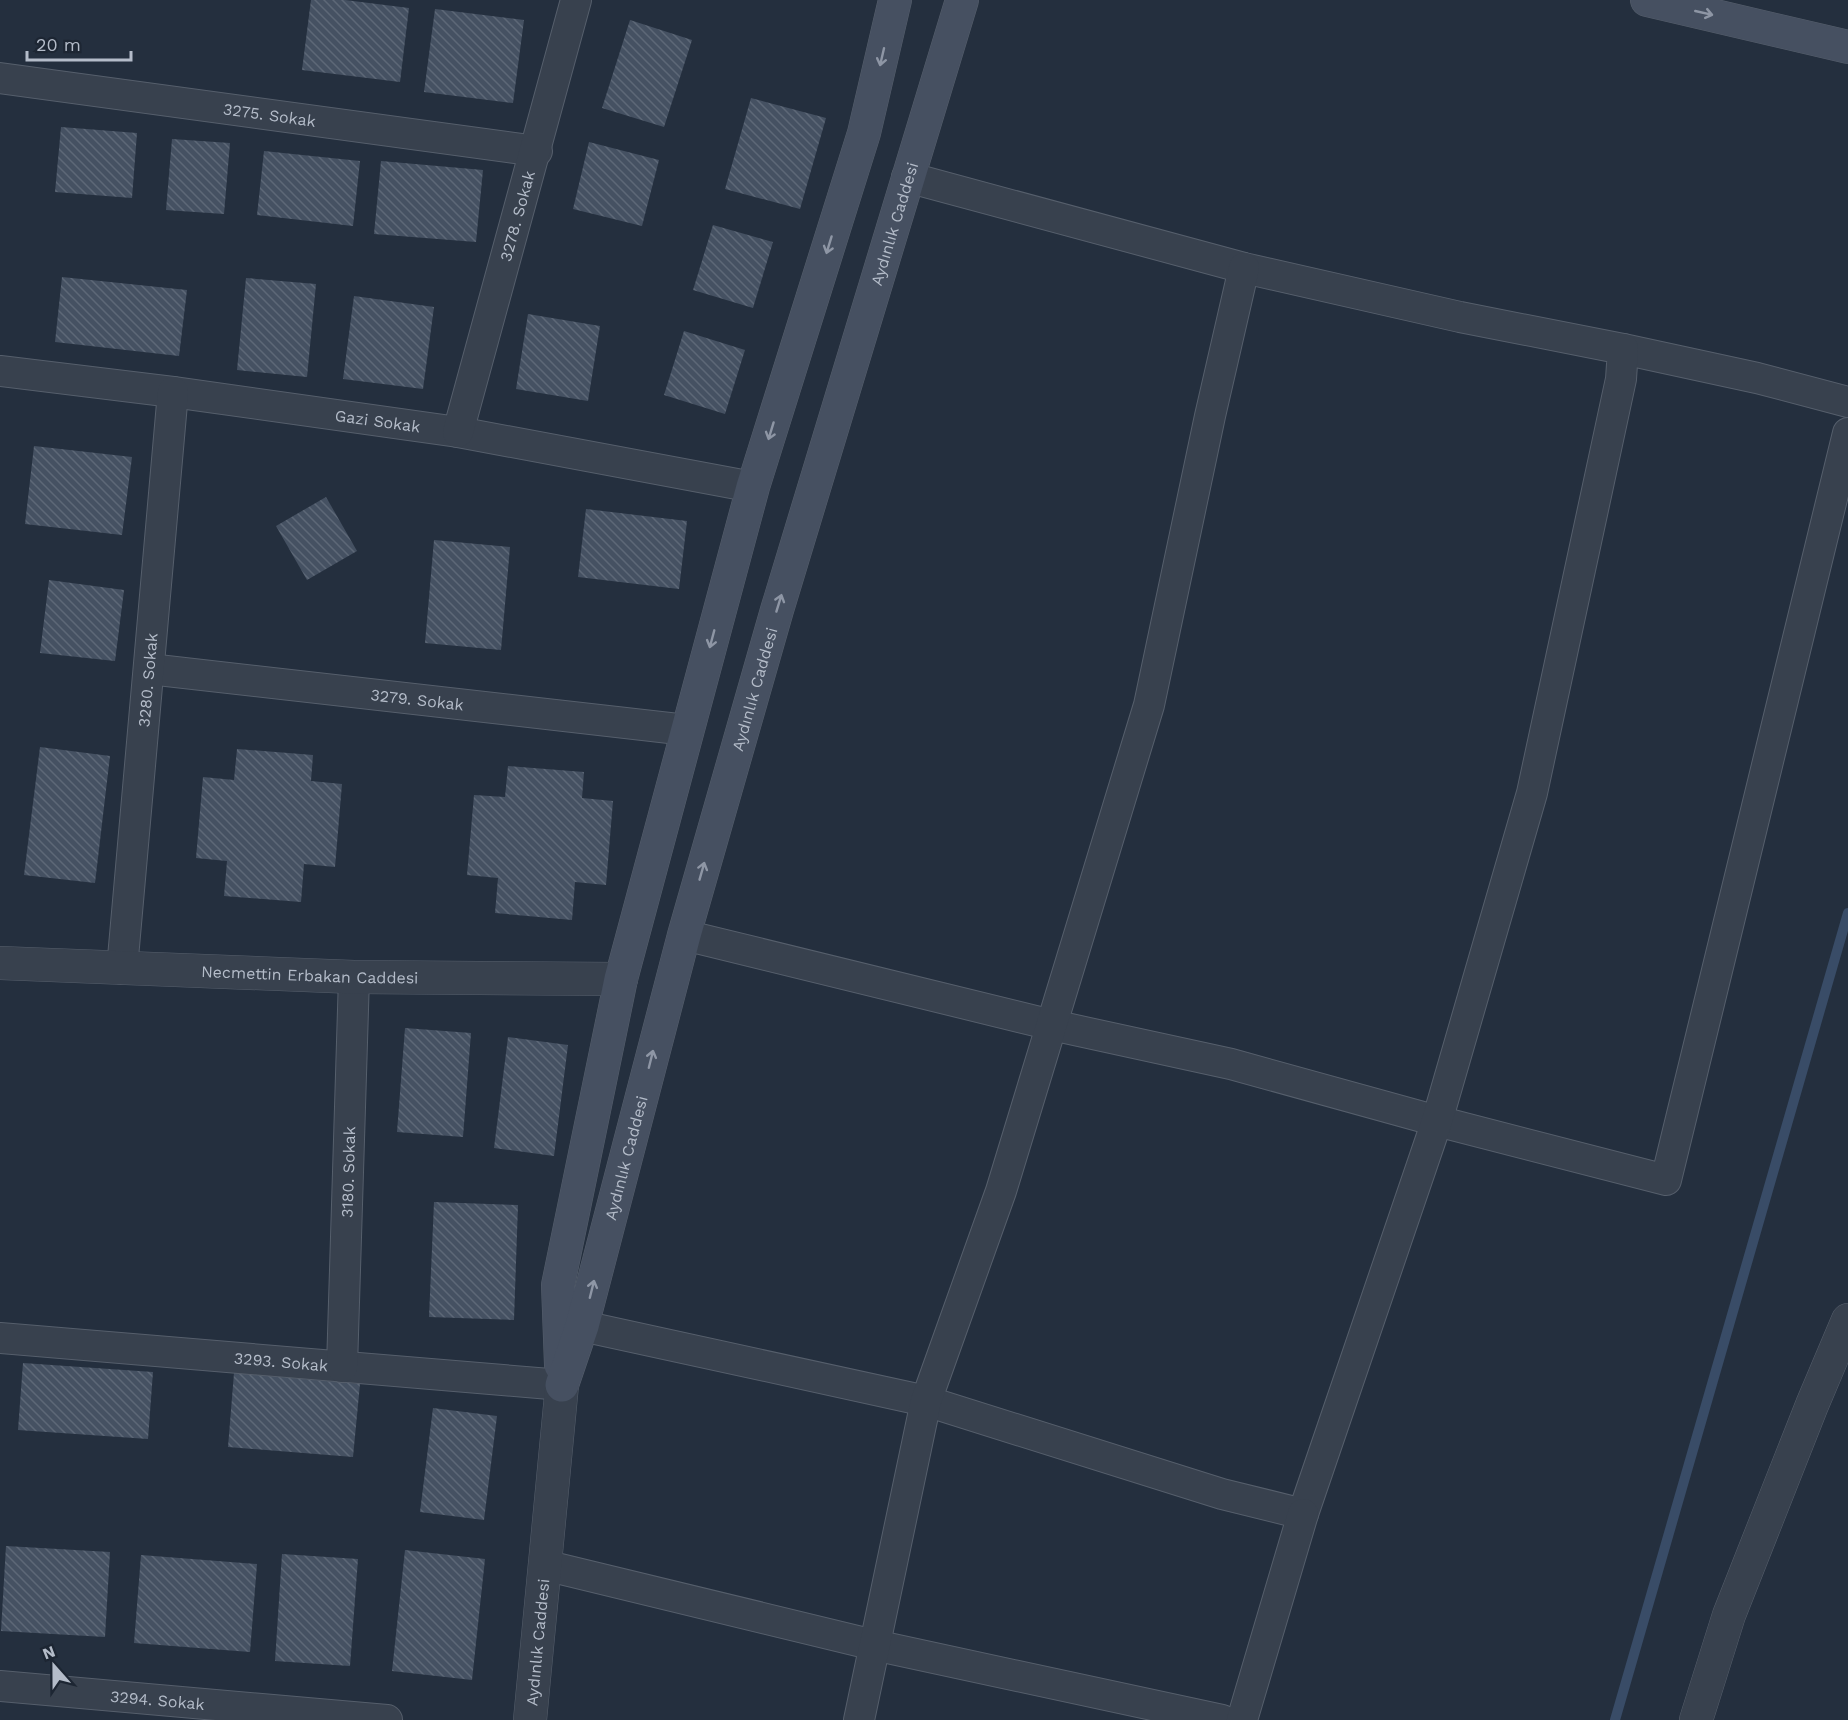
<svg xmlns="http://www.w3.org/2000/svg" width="1848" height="1720" viewBox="0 0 1848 1720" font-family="'Work Sans',sans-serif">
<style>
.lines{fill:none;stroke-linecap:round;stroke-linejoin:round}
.stream{stroke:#394c67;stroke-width:10}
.building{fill:url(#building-back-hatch)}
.minor-casing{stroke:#565f6c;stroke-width:32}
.tertiary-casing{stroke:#565f6c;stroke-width:34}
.secondary-casing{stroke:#565f6c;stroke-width:34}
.minor{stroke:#38414e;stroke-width:30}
.tertiary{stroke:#38414e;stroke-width:33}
.secondary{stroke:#465061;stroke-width:33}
.oneway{stroke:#8e96a5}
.labels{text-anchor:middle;stroke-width:4.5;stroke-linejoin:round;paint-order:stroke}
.street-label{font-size:16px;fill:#b4bcc9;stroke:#1d2633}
</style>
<defs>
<pattern id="building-back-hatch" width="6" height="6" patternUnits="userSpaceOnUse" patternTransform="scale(1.5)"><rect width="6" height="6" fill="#455162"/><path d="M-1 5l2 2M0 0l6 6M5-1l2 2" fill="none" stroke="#5d6877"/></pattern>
</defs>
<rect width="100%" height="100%" fill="#242f3e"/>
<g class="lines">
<path class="stream" d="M1615 1720 1848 913"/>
</g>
<g class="building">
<path d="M311 0H345L409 8 400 82 302 70Z"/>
<path d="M435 9 524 20 513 103 424 92Z"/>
<path d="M630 20 692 40 664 127 602 108Z"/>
<path d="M751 98 826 118 800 209 725 189Z"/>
<path d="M61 127 137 133 132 198 55 192Z"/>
<path d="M172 139 230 143 224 214 166 210Z"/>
<path d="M589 142 659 160 642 226 573 209Z"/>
<path d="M264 151 360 161 353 226 257 215Z"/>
<path d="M381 161 483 170 476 242 374 234Z"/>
<path d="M713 225 773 242 753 308 693 290Z"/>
<path d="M62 277 187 290 179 356 55 342Z"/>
<path d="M246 278 316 284 307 377 237 370Z"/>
<path d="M354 296 434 307 423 389 343 379Z"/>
<path d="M528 314 600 326 588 401 516 389Z"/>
<path d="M684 331 745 350 725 414 664 395Z"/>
<path d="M34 446 132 457 122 535 25 524Z"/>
<path d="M326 497 357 551 307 580 276 526Z"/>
<path d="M586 509 687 521 679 589 578 577Z"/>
<path d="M434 540 510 547 501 650 425 643Z"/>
<path d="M49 580 124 590 115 661 40 653Z"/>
<path d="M40 747 110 756 95 883 24 875Z"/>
<path d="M237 749 313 755 311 781 342 784 335 867 304 864 301 902 224 896 227 861 196 858 203 777 234 780Z"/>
<path d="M508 766 584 772 582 798 613 801 606 885 575 882 572 920 495 913 498 878 467 875 474 795 505 797Z"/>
<path d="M405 1028 471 1033 463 1137 397 1132Z"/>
<path d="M508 1037 568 1045 554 1156 494 1148Z"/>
<path d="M434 1202 518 1205 514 1320 429 1317Z"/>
<path d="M23 1363 153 1372 148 1439 18 1430Z"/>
<path d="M234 1373 360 1384 353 1457 228 1447Z"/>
<path d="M433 1408 497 1416 484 1520 420 1512Z"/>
<path d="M6 1546 110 1552 105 1637 1 1631Z"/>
<path d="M405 1550 485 1559 472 1680 392 1671Z"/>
<path d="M282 1554 358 1559 350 1666 275 1661Z"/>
<path d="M141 1555 257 1564 250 1652 134 1643Z"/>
</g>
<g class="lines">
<g class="minor-casing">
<g id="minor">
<path id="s1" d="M0 78 537 151"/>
<path d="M1623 349 1757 378 1848 402"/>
<path id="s2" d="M0 371 173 392 458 432 753 487"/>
<path id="s3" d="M458 432 576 0"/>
<path id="s4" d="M149 669 687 730"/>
<path d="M684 935 1052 1025 1231 1064 1437 1121 1666 1180 1848 433"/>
<path id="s5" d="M122 969 173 392"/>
<path d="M582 1326 926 1401 1222 1494 1303 1514 1437 1121 1532 793 1621 379 1623 349 1460 317 1244 268 907 177"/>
<path id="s6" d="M0 1338 562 1385"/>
<path id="s7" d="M342 1367 354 977"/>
<path d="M544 1565 874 1645 1222 1720"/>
<path id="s8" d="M0 1686 387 1720"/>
<path d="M859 1720 926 1401 1001 1191 1149 705 1210 416 1244 268"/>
<path d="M1242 1720 1303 1514"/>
</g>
</g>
<g class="tertiary-casing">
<g id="tertiary">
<path id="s9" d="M0 963 354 977 621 979"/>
<path id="s10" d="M530 1720 562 1385"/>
<path d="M1696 1720 1729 1615 1812 1405 1848 1320"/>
</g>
</g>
<g class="secondary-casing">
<g id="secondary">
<path d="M1647 0 1848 47"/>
<path d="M561 1365 558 1285 621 979 753 487 864 133 895 0"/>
<path id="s11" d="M562 1385 582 1326 684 935 777 610 962 0"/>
</g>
</g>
<use href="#minor" class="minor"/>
<use href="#tertiary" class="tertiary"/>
<use href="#secondary" class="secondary"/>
</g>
<defs><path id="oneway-shaft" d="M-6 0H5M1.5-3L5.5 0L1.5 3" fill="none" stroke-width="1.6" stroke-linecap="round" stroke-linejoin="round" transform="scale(1.5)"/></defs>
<g class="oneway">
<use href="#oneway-shaft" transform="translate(1704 13) rotate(13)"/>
<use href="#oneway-shaft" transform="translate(882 57) rotate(103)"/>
<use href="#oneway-shaft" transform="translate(829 245) rotate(107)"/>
<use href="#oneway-shaft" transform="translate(771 431) rotate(107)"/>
<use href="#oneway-shaft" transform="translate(779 603) rotate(-73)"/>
<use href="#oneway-shaft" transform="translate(712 639) rotate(105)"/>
<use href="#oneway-shaft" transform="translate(702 871) rotate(-74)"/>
<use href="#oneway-shaft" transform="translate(651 1059) rotate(-76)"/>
<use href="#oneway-shaft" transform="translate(592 1289) rotate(-76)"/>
</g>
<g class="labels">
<g class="street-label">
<text dy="6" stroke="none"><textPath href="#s1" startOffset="272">3275. Sokak</textPath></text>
<text dy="6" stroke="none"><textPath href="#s3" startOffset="224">3278. Sokak</textPath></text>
<text dy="6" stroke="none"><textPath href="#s11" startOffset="1208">Aydınlık Caddesi</textPath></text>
<text dy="6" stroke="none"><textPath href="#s2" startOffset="381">Gazi Sokak</textPath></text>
<text dy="6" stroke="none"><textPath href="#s5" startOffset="290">3280. Sokak</textPath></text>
<text dy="6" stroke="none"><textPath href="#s11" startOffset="722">Aydınlık Caddesi</textPath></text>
<text dy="6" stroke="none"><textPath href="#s4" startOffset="270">3279. Sokak</textPath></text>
<text dy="6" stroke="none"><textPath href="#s9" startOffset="310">Necmettin Erbakan Caddesi</textPath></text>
<text dy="6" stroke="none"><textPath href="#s11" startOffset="236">Aydınlık Caddesi</textPath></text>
<text dy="6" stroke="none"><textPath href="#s7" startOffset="195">3180. Sokak</textPath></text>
<text dy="6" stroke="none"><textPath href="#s6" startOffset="282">3293. Sokak</textPath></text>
<text dy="6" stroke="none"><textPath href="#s10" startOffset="78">Aydınlık Caddesi</textPath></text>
<text dy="6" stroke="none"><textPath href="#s8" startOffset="158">3294. Sokak</textPath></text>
</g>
</g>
<g transform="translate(54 1666) rotate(339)" stroke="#1d2633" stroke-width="4.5" paint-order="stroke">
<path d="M0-4.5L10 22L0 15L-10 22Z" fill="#b4bcc9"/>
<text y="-9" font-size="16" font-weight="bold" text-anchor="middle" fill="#b4bcc9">N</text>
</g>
<path d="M27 51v9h104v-9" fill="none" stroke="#b4bcc9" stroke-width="3"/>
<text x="36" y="51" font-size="18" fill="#b4bcc9" stroke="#1d2633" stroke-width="4.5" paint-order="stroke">20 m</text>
</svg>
